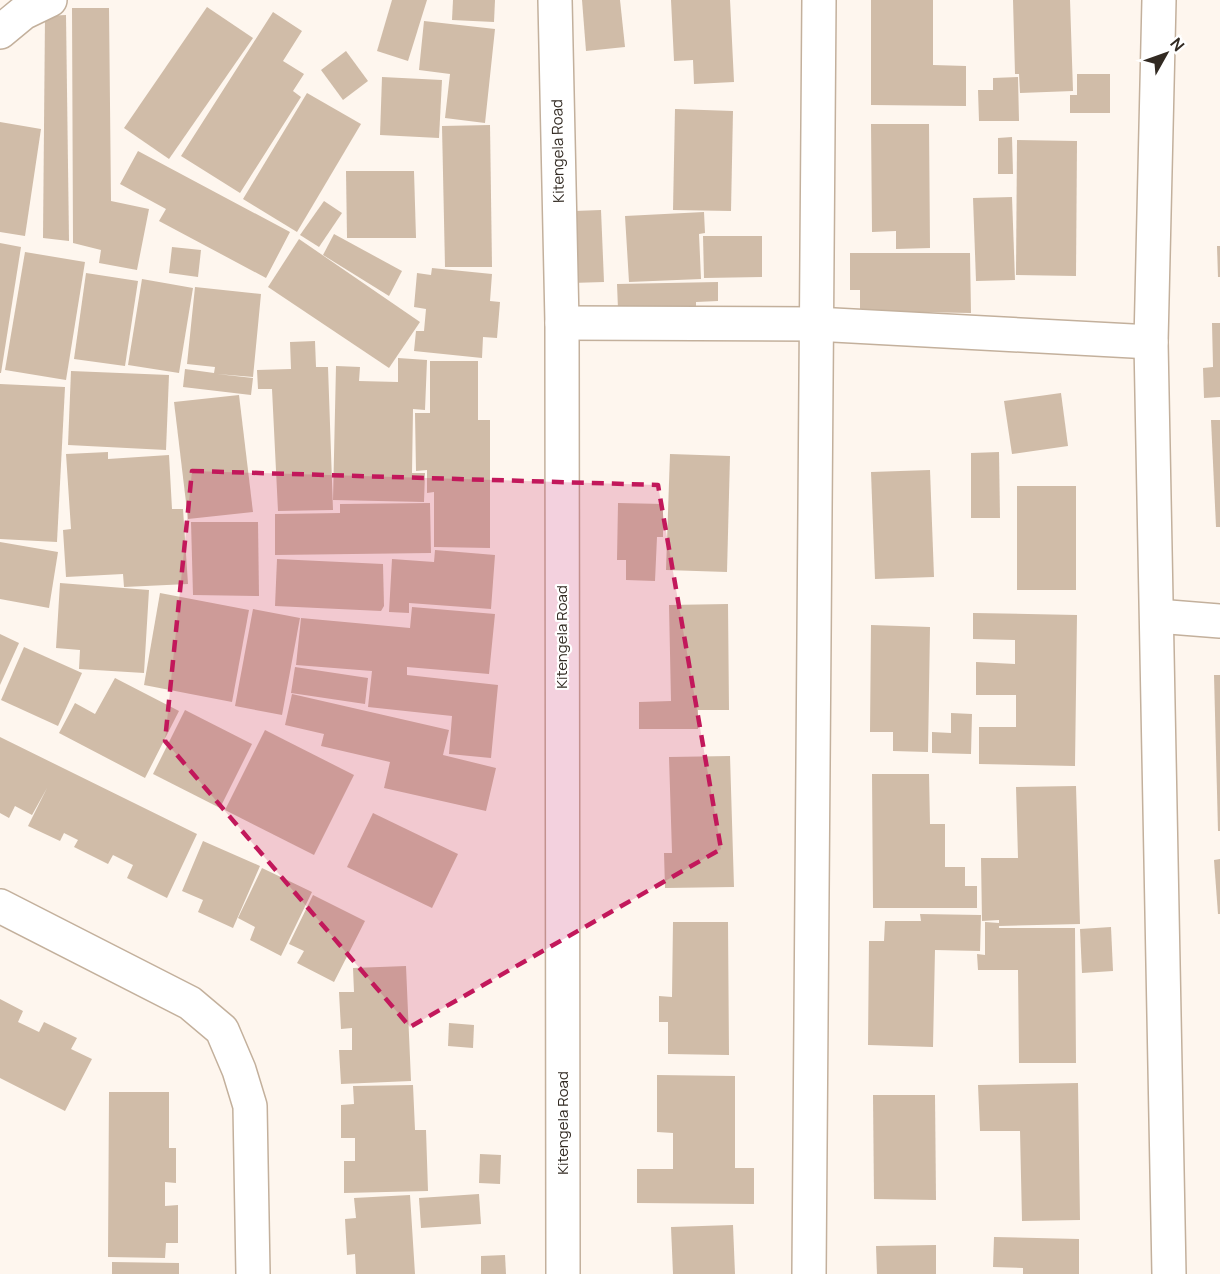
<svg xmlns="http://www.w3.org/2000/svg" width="1220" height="1274" viewBox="0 0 1220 1274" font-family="Manrope,sans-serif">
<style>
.building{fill:#d0bca8}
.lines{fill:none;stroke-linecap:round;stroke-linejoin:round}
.minor-casing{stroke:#c3b09c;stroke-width:36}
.minor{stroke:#fff;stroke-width:33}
.marked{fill:#c2185b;fill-opacity:0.2;stroke:#c2185b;stroke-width:4.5;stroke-dasharray:12 8;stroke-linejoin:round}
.labels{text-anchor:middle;stroke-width:4.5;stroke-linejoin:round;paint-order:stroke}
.street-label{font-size:15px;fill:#322a22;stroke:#fff}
</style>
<rect width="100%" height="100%" fill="#fef6ee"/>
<g class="building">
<path d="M392 0H427L408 61 377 51Z"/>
<path d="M453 0H495L494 22 452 20Z"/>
<path d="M582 0H620L625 47 586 51Z"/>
<path d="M671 0H730L734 82 694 84 693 60 674 61Z"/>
<path d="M871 0H933V65L966 66V106L871 105Z"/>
<path d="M1013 0H1070L1073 91 1020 93 1019 74H1015Z"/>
<path d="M207 7 253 38 169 159 124 128Z"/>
<path d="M72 8H109L111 201 149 209 137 270 99 263 101 250 73 243Z"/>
<path d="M273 12 302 31 283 61 304 74 293 91 301 97 240 193 181 156Z"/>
<path d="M66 15 69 241 43 238 45 16Z"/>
<path d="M424 21 495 29 485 123 445 118 450 74 419 70Z"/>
<path d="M346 51 368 81 343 100 321 70Z"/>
<path d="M1077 74H1110V113H1070V95H1077Z"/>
<path d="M382 77 442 80 439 138 380 135Z"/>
<path d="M1018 77 1019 121H979L978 90H993V78Z"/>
<path d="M307 93 361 124 297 232 243 199Z"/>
<path d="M675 109 733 111 731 211 673 210Z"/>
<path d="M0 122 41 129 25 236 0 232Z"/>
<path d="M871 124H929L930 248 896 249V231L872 232Z"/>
<path d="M490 125 492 267H445L442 126Z"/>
<path d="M1012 137 1013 174H998V138Z"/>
<path d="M1017 140 1077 141 1076 276 1016 275Z"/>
<path d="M138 151 290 232 266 278 159 221 166 209 120 184Z"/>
<path d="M346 171H414L416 238H347Z"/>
<path d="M1012 197 1015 280 976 281 973 198Z"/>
<path d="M324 201 342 213 319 247 300 235Z"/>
<path d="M601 210 604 282 571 283 574 211Z"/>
<path d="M704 212 705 233 699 234 701 279 629 282 625 216Z"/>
<path d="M334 234 402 271 389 296 323 255Z"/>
<path d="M703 236H762V277L704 278Z"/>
<path d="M299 239 420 322 389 368 268 287Z"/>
<path d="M0 243 21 247 1 373H0Z"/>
<path d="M1217 246H1220V277H1218Z"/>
<path d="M172 247 201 250 198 277 169 273Z"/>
<path d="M25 252 85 262 66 380 5 370Z"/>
<path d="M850 253H970L971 313 860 311V290H850Z"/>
<path d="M432 268 492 274 490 301 500 302 497 338 483 337 482 358 414 351 416 331H424L426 309 414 307 417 273 431 275Z"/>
<path d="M86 273 138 281 125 366 74 359Z"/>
<path d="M142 279 193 288 179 373 128 365Z"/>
<path d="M718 282V301L696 302V307L618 309 617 284Z"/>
<path d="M195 287 261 294 253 377 217 374 253 378 251 395 183 387 185 369 214 373 215 367 187 364Z"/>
<path d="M1212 323H1220V397L1204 398 1203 368 1213 367Z"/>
<path d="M315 341 316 367H328L333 510 278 511 272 389H258L257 370 291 369 290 342Z"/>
<path d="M398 358 427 360 425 410 413 409 412 473H425L424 502 333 500 336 366 360 367 359 381 398 382Z"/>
<path d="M430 361H478V420H490V548L434 547V492L427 493V470L416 471 415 413H430Z"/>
<path d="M71 371 169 375 166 450 68 445Z"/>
<path d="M0 384 65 387 57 542 0 539Z"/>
<path d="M1061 393 1068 446 1012 454 1004 401Z"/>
<path d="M239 395 253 512 188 519 174 402Z"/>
<path d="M1211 420H1220V527H1216Z"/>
<path d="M108 452V459L169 455 172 509H183L188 584 124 587 123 574 66 577 63 530 71 529 66 454Z"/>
<path d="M999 452 1000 518H971V453Z"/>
<path d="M670 454 730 456 727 572 666 570Z"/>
<path d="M930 470 934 577 875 579 871 472Z"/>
<rect x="1017" y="486" width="59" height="104"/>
<path d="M430 503 431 553 275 555V514L340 513V504Z"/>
<path d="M618 503 663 504V537H657L655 581 626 580V560H617Z"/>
<path d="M191 522H258L259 596 193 595Z"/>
<path d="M0 542 58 552 49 608 0 599Z"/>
<path d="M435 550 495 555 491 609 409 603V613L389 612 392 559 434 562Z"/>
<path d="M277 559 383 564 384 606 381 611 275 606Z"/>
<path d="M60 583 149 590 144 673 79 669 80 650 56 648Z"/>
<path d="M160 593 249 610 232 702 144 685Z"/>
<path d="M728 604 729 710H698V729H639V702L671 701 669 605Z"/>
<path d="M412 607 495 614 489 674 407 667V675L498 685 491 758 449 754 452 716 368 707 372 671 296 665 301 618 410 628Z"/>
<path d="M253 609 300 618 282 715 235 706Z"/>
<path d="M973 613 1077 615 1075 766 979 764V727H1016V695H976V662L1015 664V640L973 639Z"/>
<path d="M871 625 930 627 928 752 893 751V732H870Z"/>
<path d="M0 634 19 643 0 685Z"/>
<path d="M24 647 82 673 58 726 1 700Z"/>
<path d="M295 667 368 678 365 704 291 693Z"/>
<path d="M1214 675H1220V831H1218Z"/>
<path d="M115 678 179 711 145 778 59 733 75 703 95 714Z"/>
<path d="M292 694 449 730 443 755 496 768 486 811 384 788 390 762 321 746 324 734 285 725Z"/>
<path d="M185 710 252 744 220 808 153 774Z"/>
<path d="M951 713 972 714 971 754 932 753V732L951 733Z"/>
<path d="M265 730 354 775 314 855 225 810Z"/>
<path d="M0 737 197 834 167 898 127 878 133 865 113 855 108 864 74 847 78 840 64 833 60 841 28 826 47 788 32 815 15 806 9 818 0 813Z"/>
<path d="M730 756 734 887 665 888 664 853H672L669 757Z"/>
<path d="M872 774H929L930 824H945V867H965V886H977V908H873Z"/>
<path d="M1076 786 1080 924 999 926V928H1075L1076 1063H1019L1018 970H978L977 954 985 955V922L999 923V920L982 921 981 858H1018L1016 787Z"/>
<path d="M373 813 458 854 432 908 347 867Z"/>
<path d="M203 841 260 866 233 928 198 912 203 900 182 891Z"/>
<path d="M1220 859V914H1218L1214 860Z"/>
<path d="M262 868 312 892 281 956 250 940 255 927 238 918Z"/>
<path d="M313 895 365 921 334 982 297 963 304 951 289 944Z"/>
<path d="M920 914 981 915 980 951 935 950 933 1047 868 1045 869 941H884L885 921H921Z"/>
<path d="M673 922H728L729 1055 668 1054V1022H659V996L672 997Z"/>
<path d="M1111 927 1113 971 1082 973 1080 929Z"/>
<path d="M406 966 411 1081 341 1084 339 1050H352V1028L341 1029 339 992H354L353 968Z"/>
<path d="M0 999 23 1011 18 1022 39 1032 44 1022 77 1038 71 1049 92 1059 65 1111 0 1078Z"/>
<path d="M449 1023 474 1025 473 1048 448 1046Z"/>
<path d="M657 1075 735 1076V1168H754V1204L637 1203V1169H673V1133L657 1132Z"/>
<path d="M1078 1083 1080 1220 1022 1221 1020 1131H980L978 1085Z"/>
<path d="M413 1085 415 1130H426L428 1191 344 1193V1161H355V1138H341V1105L354 1104 353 1086Z"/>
<path d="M109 1092H169V1148H176V1183L165 1182V1206L178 1205V1243H166L165 1258 108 1257Z"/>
<path d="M873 1095H935L936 1200 874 1199Z"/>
<path d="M480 1154 501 1155 500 1184 479 1183Z"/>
<path d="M479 1194 481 1224 421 1228 419 1198Z"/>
<path d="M410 1195 415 1274H356L355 1254 347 1255 345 1219 356 1218 354 1198Z"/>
<path d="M733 1225 735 1274H673L671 1227Z"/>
<path d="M994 1237 1079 1239V1274H1023V1268L993 1267Z"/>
<path d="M936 1245V1274H877L876 1246Z"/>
<path d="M505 1255 506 1274H481V1256Z"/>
<path d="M112 1262 179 1263V1274H112Z"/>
</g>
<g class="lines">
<g class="minor-casing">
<g id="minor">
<path d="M555 0 562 323 563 1274"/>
<path d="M1159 0 1151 342 1169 1274"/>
<path d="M0 32 23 13 50 0"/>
<path d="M562 323 815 324 1151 342"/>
<path d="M1157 616 1220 621"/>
<path d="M0 906 190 1003 222 1030 239 1070 250 1106 253 1274"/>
<path d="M809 1274 819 0"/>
</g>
</g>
<use href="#minor" class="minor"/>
</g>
<path class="marked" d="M192 471 658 485 721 849 410 1027 165 741Z"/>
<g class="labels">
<g class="street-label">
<text transform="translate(558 151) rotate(-91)" y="5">Kitengela Road</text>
<text transform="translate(562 637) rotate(-90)" y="5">Kitengela Road</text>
<text transform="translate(563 1123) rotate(-90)" y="5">Kitengela Road</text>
</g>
</g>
<g transform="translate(1166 54) rotate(50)" stroke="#ffffff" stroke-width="4.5" paint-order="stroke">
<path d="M0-4.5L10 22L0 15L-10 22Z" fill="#322a22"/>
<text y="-9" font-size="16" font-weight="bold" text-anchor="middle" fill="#322a22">N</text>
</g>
</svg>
